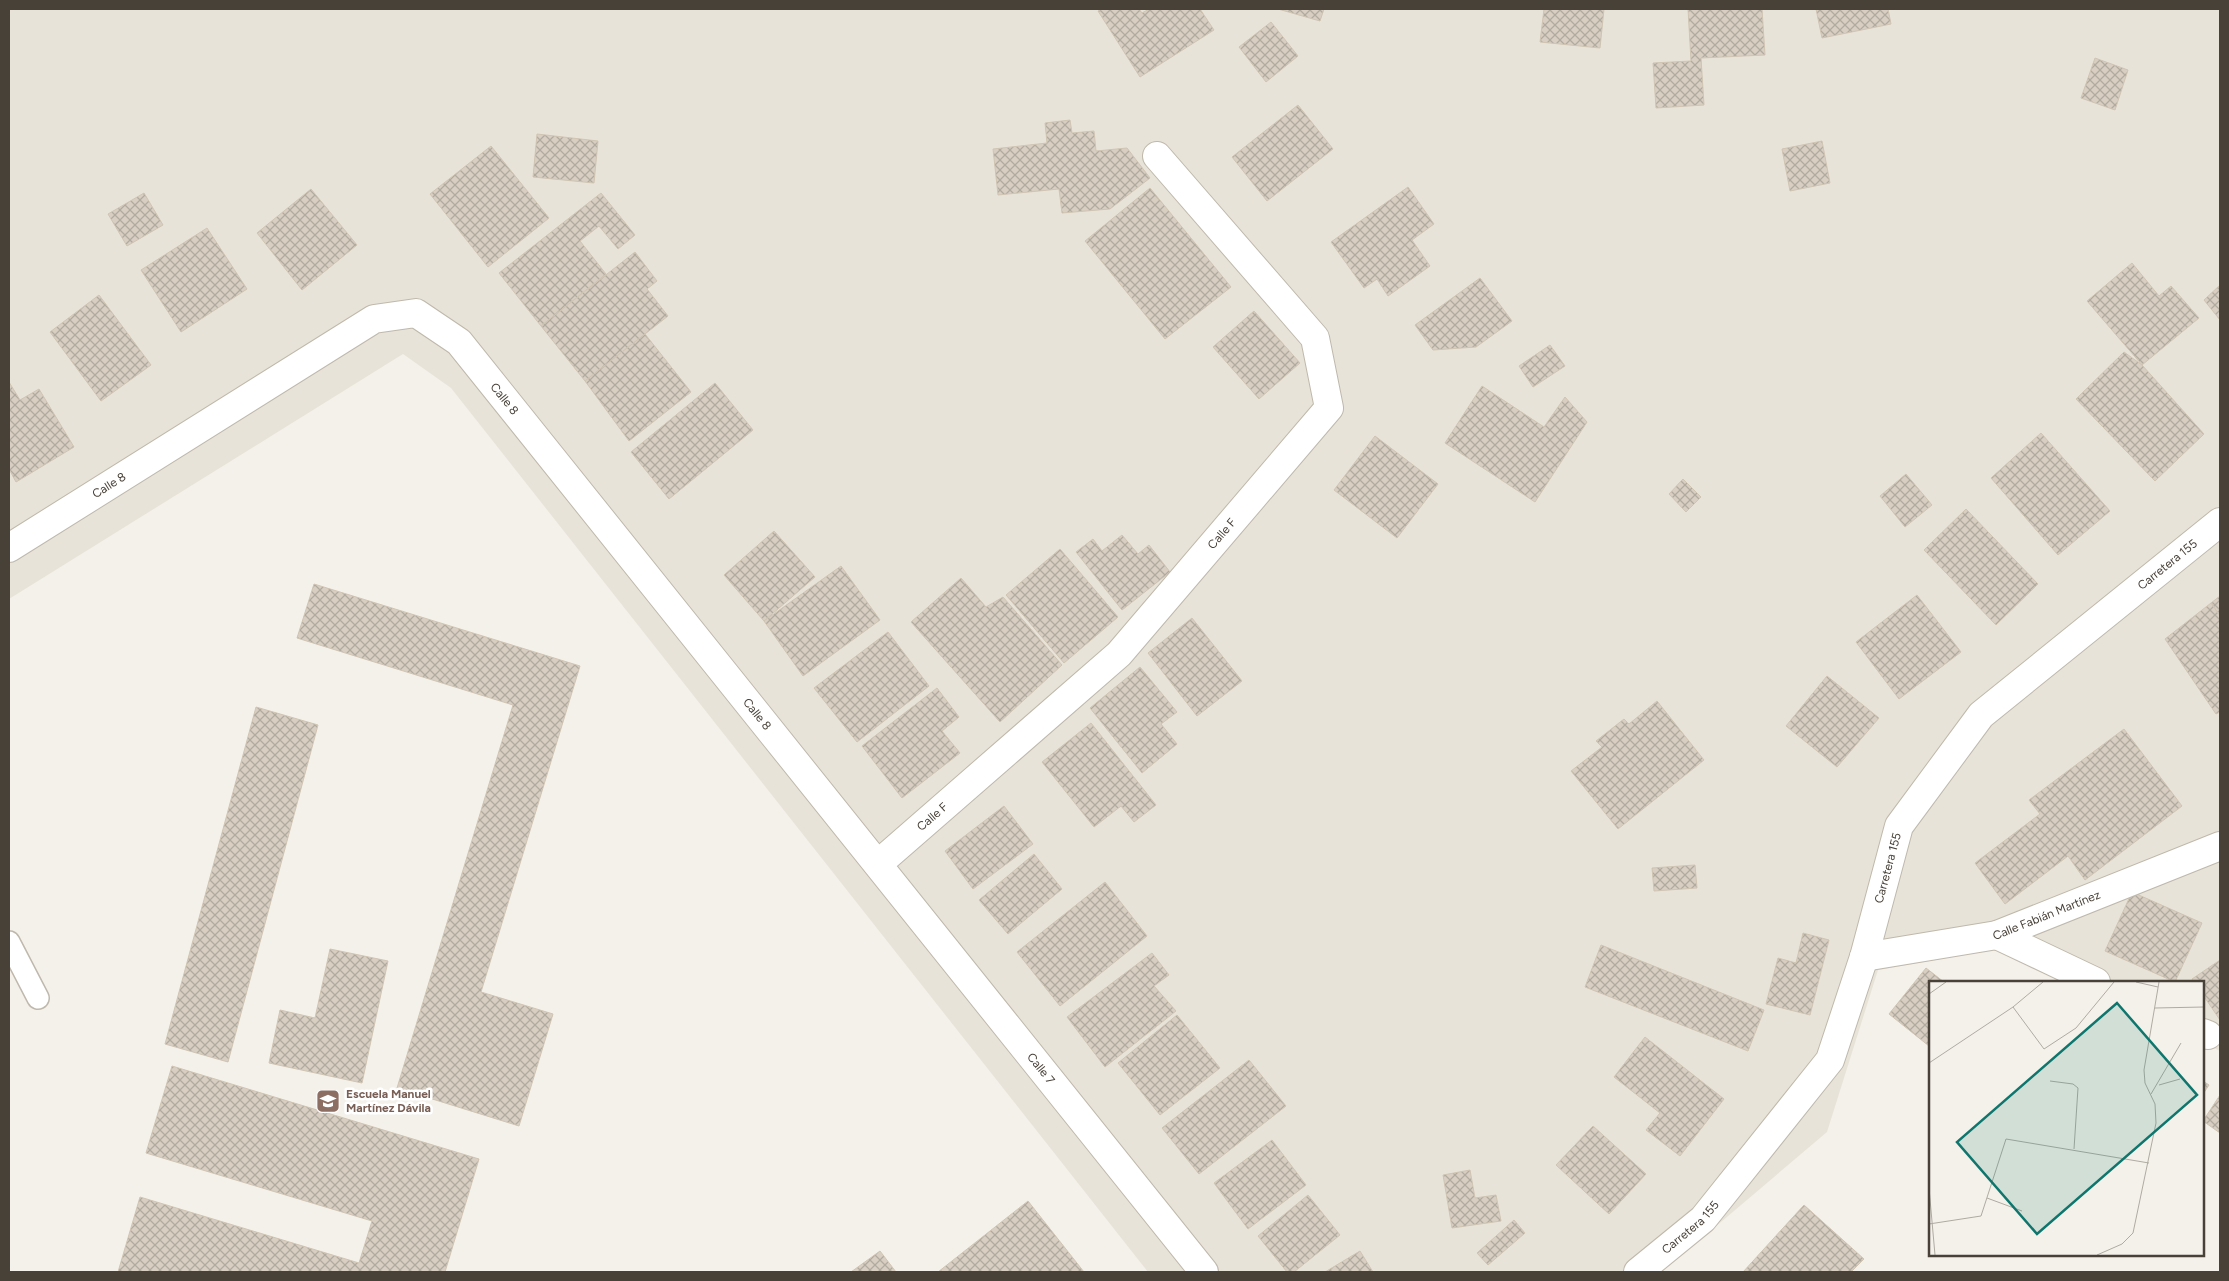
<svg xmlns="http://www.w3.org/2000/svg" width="2229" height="1281" viewBox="0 0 2229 1281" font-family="Figtree,sans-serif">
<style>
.residential{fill:#e8e3d8}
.building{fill:url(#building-cross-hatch);stroke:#d0c4b3}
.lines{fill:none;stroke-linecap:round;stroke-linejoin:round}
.service-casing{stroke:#bfb8ac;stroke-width:24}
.minor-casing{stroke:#bfb8ac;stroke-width:30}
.tertiary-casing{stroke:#bfb8ac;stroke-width:30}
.service{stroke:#fff;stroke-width:21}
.minor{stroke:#fff;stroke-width:28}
.tertiary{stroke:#fff;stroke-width:28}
.labels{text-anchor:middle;stroke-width:5;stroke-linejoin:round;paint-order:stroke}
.street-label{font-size:12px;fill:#484138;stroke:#fff}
.education-label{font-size:12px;font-weight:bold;fill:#785e54;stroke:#fff;text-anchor:start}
.inset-road{fill:none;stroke:#afaba3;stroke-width:1}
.view{fill:#0f766e;fill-opacity:0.15;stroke:#0f766e;stroke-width:2.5}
.inset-edge{fill:none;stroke:#484138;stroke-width:2.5}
</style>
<defs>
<pattern id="building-cross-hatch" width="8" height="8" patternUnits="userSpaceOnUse" patternTransform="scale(1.25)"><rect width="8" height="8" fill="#d8cfc2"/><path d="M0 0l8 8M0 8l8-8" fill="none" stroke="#b1aa9f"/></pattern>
</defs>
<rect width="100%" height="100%" fill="#f4f1ea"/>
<path class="residential" d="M9 9H2220V1051L2203 1043V982H2065L1993 950 1878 970 1827 1132 1662 1272H1148L451 388 403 354 9 599Z"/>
<g class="building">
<path d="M1102 9H1139L1142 13 1149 9H1200L1214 30 1140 77 1098 11Z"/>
<path d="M1278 9H1324L1320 21Z"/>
<path d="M1544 9H1604L1600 48 1540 42Z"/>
<path d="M1688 9H1762L1765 55 1701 58 1704 105 1656 108 1653 63 1691 61Z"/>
<path d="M1816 9H1888L1891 24 1822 38Z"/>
<path d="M1271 22 1298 56 1266 82 1239 47Z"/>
<path d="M2095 58 2128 70 2115 110 2081 98Z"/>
<path d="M1298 105 1333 149 1267 201 1232 157Z"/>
<path d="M1070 120 1072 133 1094 131 1096 151 1127 148 1150 178 1110 209 1062 213 1059 189 998 195 993 149 1047 143 1045 123Z"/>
<path d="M537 134 598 141 594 183 533 177Z"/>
<path d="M1822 141 1830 183 1790 191 1782 149Z"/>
<path d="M491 146 549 218 488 267 430 194Z"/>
<path d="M1408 187 1434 224 1412 240 1430 266 1388 296 1377 279 1364 288 1331 242Z"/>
<path d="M1150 188 1231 287 1165 339 1085 241Z"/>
<path d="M311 189 357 245 302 290 257 233Z"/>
<path d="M144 193 163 225 127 246 108 214Z"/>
<path d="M601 193 635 235 618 249 599 226 580 241 606 274 541 326 499 273Z"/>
<path d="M207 228 247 289 181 332 141 270Z"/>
<path d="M635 252 657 281 647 289 668 316 585 381 541 326Z"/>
<path d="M2132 263 2159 296 2171 286 2199 318 2142 365 2087 301Z"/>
<path d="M1480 278 1512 321 1476 347 1433 350 1415 325Z"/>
<path d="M2220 285V320L2204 300Z"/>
<path d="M99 295 151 365 101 401 50 332Z"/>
<path d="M1254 311 1300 363 1259 399 1213 347Z"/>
<path d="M645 334 691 392 629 441 585 381Z"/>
<path d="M1550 345 1565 366 1533 387 1519 366Z"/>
<path d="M2124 352 2142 365 2204 434 2155 481 2076 399Z"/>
<path d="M9 382 20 400 39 389 74 447 16 482 9 469Z"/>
<path d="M715 383 753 430 669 499 631 452Z"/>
<path d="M1482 386 1544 427 1565 397 1587 422 1535 502 1445 443Z"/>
<path d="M2041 433 2110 511 2058 555 1991 478Z"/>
<path d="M1375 436 1438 484 1397 538 1334 490Z"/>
<path d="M1906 474 1932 505 1905 527 1880 496Z"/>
<path d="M1683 479 1701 497 1686 512 1669 494Z"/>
<path d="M1966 509 2038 584 1996 625 1924 550Z"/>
<path d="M774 531 815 577 764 621 724 575Z"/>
<path d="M1122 535 1138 554 1149 545 1170 572 1122 610 1076 552 1093 539 1102 551Z"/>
<path d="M1060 549 1118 617 1064 663 1006 595Z"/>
<path d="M841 566 880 620 803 676 764 621Z"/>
<path d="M961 578 986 607 1003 597 1062 665 1000 722 911 622Z"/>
<path d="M314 584 580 666 481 992 553 1014 519 1126 397 1088 513 705 297 638Z"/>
<path d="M1917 595 1961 652 1899 699 1856 642Z"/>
<path d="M2220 596V616L2211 603Z"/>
<path d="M2211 603 2220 616V712L2216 714 2165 639Z"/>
<path d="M1192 618 1242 681 1197 716 1148 653Z"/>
<path d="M888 632 929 686 857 742 814 688Z"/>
<path d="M1140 667 1177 712 1161 724 1177 744 1142 773 1090 708Z"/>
<path d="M1827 676 1879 718 1837 767 1786 726Z"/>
<path d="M937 688 959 717 942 731 960 753 902 798 862 746Z"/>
<path d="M1657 701 1704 760 1618 829 1571 771 1602 747 1596 741 1624 719 1629 724Z"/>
<path d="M256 707 318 725 228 1062 165 1044Z"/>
<path d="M1091 723 1156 805 1134 822 1121 806 1094 827 1042 762Z"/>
<path d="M2124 729 2182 806 2085 880 2068 856 2005 904 1975 863 2040 814 2029 800Z"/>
<path d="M1004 806 1033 844 973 889 945 851Z"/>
<path d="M1034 854 1062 889 1008 934 979 900Z"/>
<path d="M1695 865 1697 888 1654 891 1652 868Z"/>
<path d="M1105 882 1147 936 1060 1006 1017 952Z"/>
<path d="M2132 892 2202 923 2175 982 2105 951Z"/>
<path d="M1803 933 1829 940 1810 1015 1766 1004 1778 958 1796 963Z"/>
<path d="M1601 945 1764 1010 1748 1051 1585 987Z"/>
<path d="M330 949 388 961 362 1083 269 1063 280 1010 315 1018Z"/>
<path d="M1152 953 1169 975 1154 986 1176 1011 1105 1067 1067 1017Z"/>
<path d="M2220 960V1020L2203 995V982H2194L2192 979Z"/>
<path d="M1926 968 1944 982H1930L1929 1046 1889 1014Z"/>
<path d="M1177 1015 1220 1068 1160 1115 1118 1063Z"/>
<path d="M1645 1037 1724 1099 1680 1156 1646 1130 1660 1113 1614 1077Z"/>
<path d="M1249 1060 1286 1106 1199 1174 1162 1128Z"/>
<path d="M172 1066 479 1159 445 1272H118L140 1197 359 1263 372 1221 146 1153Z"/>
<path d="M2203 1081 2209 1085 2203 1094Z"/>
<path d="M2220 1095V1133L2203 1121Z"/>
<path d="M1593 1126 1646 1174 1609 1214 1556 1165Z"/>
<path d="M1272 1140 1306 1185 1248 1229 1214 1183Z"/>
<path d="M1470 1170 1475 1198 1496 1195 1501 1221 1452 1228 1443 1175Z"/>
<path d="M1308 1195 1340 1235 1294 1272H1287L1258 1236Z"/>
<path d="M1028 1201 1084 1272H938Z"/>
<path d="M1804 1205 1864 1259 1851 1272H1743Z"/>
<path d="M1514 1220 1525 1233 1488 1265 1477 1253Z"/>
<path d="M880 1251 896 1272H851Z"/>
<path d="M1360 1251 1373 1272H1325Z"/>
</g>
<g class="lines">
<g class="service-casing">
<path id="service" d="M9 942 38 998"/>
</g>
<g class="minor-casing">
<g id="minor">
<path id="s1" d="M9 548 374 319 416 313 459 342 1204 1272"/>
<path id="s2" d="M878 864 1119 654 1329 408 1315 338 1157 156"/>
<path d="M1997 935 2096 982"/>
<path id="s3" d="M1864 957 1997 935 2220 846"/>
<path d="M2203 1033 2208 1035"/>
</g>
</g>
<g class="tertiary-casing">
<g id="tertiary">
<path id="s4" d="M1638 1272 1703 1219 1830 1060 1864 957 1899 826 1981 715 2220 522"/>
</g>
</g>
<use href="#service" class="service"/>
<use href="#minor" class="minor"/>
<use href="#tertiary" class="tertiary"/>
</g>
<defs>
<g id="school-square" transform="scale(1.25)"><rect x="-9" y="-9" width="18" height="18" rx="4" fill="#8d6e63" stroke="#fff"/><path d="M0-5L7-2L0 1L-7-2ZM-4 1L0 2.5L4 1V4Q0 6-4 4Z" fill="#fff"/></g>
</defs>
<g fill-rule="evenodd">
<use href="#school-square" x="328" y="1101"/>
</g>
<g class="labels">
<g class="street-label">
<text dy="4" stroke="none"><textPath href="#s1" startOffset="598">Calle 8</textPath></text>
<text dy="4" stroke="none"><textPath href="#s1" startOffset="118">Calle 8</textPath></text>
<text dy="4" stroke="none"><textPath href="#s2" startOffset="478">Calle F</textPath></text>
<text dy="4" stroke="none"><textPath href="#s4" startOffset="909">Carretera 155</textPath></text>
<text dy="4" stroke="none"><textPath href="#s1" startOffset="1002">Calle 8</textPath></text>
<text dy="4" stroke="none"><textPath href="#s2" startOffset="72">Calle F</textPath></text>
<text dy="4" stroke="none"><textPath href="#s4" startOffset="488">Carretera 155</textPath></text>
<text dy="4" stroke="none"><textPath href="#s3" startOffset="188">Calle Fabián Martínez</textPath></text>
<text dy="4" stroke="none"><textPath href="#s1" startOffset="1456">Calle 7</textPath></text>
<text dy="4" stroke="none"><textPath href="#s4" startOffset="69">Carretera 155</textPath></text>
</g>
<g class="education-label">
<text x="346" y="1098">Escuela Manuel<tspan x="346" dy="14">Martínez Dávila</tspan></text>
</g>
</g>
<g transform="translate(1929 981)">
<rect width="275" height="275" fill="#f4f1ea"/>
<path class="inset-road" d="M207 1 229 6M0 13 17 1M84 26 115 68 147 47 185 1M226 27 275 26M0 82 84 26 114 1M121 100 144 103 149 107 145 168M230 104 251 98M222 113 252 62M0 207 6 274M58 217 93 230M0 243 52 235 77 158 220 182M168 274 193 263 204 252 227 142 226 123 216 102 215 89 230 1"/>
<path class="view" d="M188 22 268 114 108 253 28 161Z"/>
<rect width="275" height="275" class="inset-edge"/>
</g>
<rect width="2229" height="1281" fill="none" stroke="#484138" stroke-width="20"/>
</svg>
